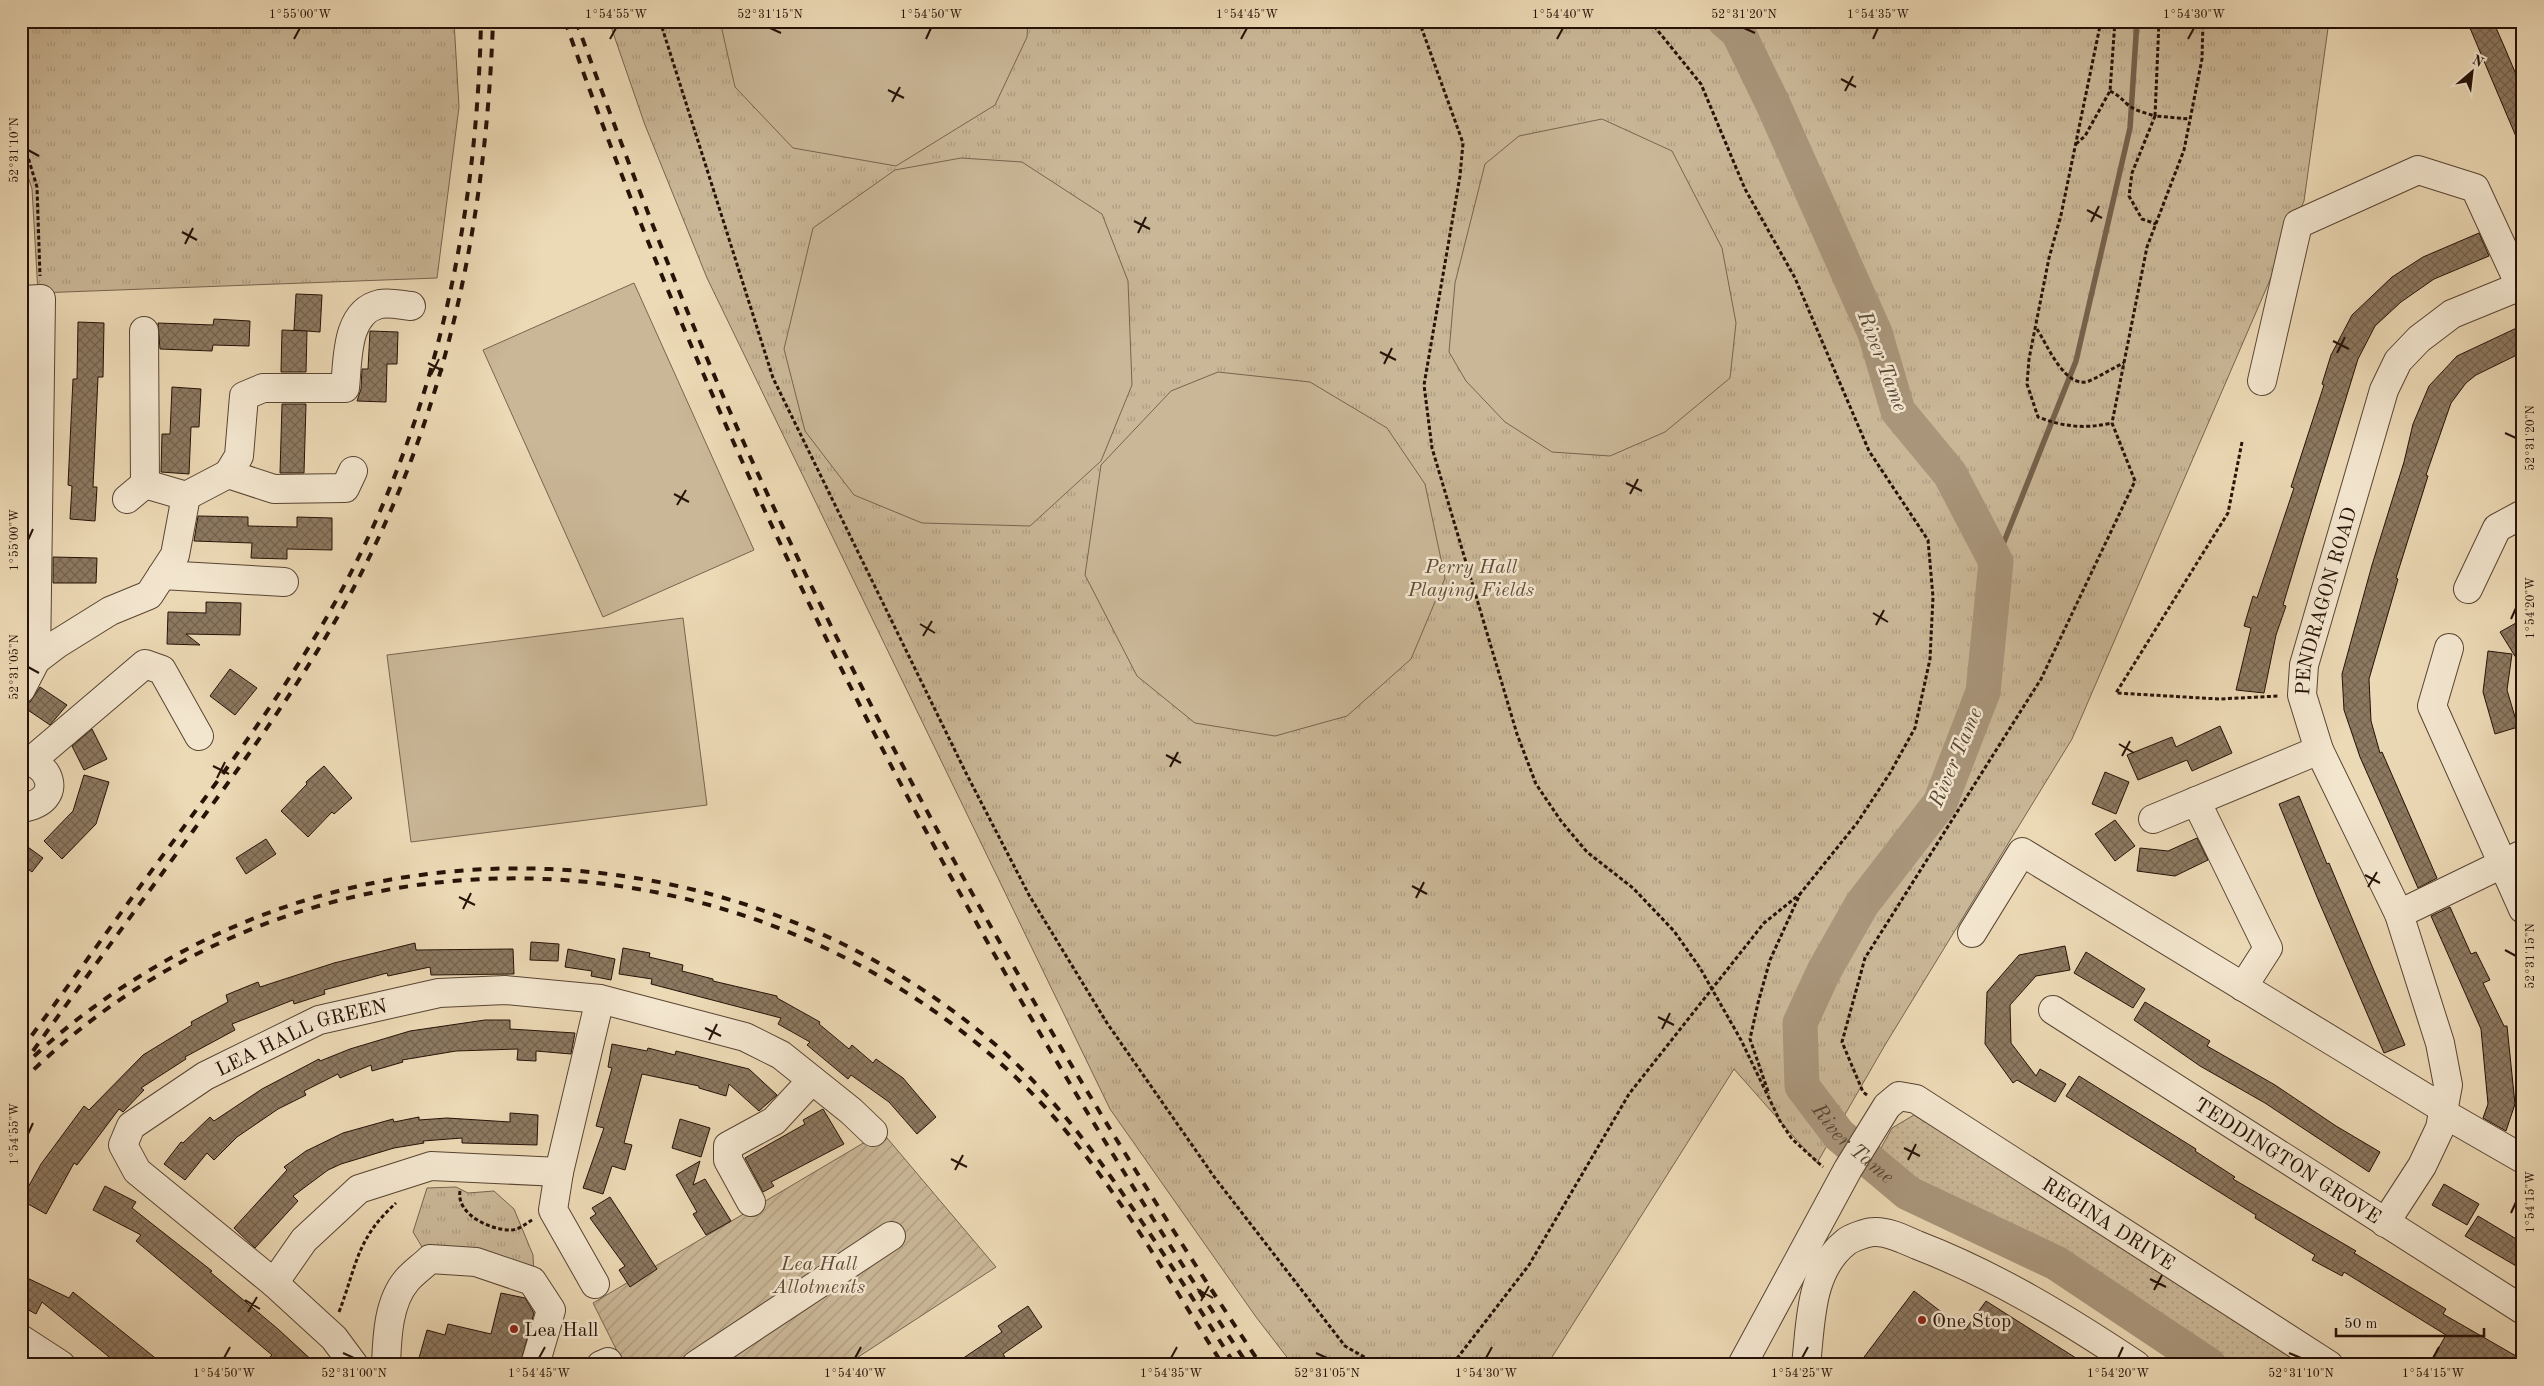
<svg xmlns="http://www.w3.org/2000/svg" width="2544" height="1386" viewBox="0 0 2544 1386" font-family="'Old Standard TT',serif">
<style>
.grass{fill:url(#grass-dots);stroke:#78644f}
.park{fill:url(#park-tufts);stroke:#78644f}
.garden{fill:url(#garden-furrows);stroke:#78644f}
.pitch{fill:#cab797;stroke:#78644f}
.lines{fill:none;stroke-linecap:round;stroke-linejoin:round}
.stream{stroke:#75614c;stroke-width:5.5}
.river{stroke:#a9957a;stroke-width:35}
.building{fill:url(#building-cross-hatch);stroke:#261207}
.minor-casing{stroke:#584432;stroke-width:30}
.path{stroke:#261207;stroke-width:3;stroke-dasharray:4 2.5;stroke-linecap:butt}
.minor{stroke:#f3e6cf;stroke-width:28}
.rail{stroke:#261207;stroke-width:4;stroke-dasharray:9 9;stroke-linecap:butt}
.ticks{fill:none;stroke:#261207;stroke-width:2}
.poi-dot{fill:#8f2418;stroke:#f3e6cf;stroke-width:2}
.labels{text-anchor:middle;stroke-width:5;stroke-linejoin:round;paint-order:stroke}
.park-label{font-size:20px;font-style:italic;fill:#5f4c39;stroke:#f3e6cf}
.street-label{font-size:20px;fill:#261207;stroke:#f3e6cf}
.poi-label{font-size:20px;fill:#261207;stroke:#f3e6cf;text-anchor:start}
.water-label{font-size:21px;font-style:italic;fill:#5a4635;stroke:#f3e6cf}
.neatline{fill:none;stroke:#261207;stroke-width:2}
.ticks-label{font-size:12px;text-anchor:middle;fill:#261207}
</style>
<defs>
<pattern id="grass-dots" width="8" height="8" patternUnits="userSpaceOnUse" patternTransform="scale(1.25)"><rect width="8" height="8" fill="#cab797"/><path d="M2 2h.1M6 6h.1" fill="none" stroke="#ad9c81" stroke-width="1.8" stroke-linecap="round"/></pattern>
<pattern id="park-tufts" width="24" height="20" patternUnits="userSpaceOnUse" patternTransform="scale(1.25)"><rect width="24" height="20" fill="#cab797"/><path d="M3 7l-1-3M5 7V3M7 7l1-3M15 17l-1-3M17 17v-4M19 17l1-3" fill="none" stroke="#ad9c81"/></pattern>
<pattern id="garden-furrows" width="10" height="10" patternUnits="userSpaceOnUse" patternTransform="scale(1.25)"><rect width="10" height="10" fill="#cab797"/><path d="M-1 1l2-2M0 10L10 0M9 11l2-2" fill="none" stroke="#ad9c81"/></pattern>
<pattern id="building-cross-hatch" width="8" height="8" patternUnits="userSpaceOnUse" patternTransform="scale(1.25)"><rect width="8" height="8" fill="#8d7961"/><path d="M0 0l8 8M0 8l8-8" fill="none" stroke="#73624e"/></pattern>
</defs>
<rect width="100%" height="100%" fill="#ecd9b5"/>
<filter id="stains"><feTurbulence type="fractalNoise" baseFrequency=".004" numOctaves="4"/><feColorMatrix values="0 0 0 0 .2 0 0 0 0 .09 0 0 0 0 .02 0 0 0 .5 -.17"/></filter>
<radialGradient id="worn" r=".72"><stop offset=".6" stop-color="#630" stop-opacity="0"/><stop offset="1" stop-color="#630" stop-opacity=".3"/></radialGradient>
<path class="grass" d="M1914 1115 2309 1365H2228L2125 1291 1990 1214 1923 1184 1880 1150 1892 1128Z"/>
<g class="park">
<path d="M21 21H454L459 107 437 278 38 293 32 189 21 154Z"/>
<path d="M609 21H2329L2304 201 2072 739 1885 1045 1817 1163 1734 1069 1547 1365H1293L1256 1317 1110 1109 707 278 645 125Z"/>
<path d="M21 186 24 195 30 652 21 668Z"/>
<path d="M456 1187 468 1193 494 1191 514 1209 533 1255 534 1276 425 1252 413 1232 427 1188Z"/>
</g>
<path class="garden" d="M882 1132 996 1267 846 1365H624L593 1303Z"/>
<g class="pitch">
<path d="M720 21H1028L1027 37 995 105 896 166 793 148 735 87Z"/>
<path d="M1602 119 1672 151 1722 248 1736 323 1730 378 1665 432 1610 456 1552 452 1505 422 1466 381 1449 352 1455 283 1485 164 1519 136Z"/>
<path d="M961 158 1022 162 1102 214 1128 281 1132 385 1101 461 1030 526 922 523 854 495 805 431 784 349 813 228 895 170Z"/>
<path d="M634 283 754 550 603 617 483 350Z"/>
<path d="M1218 372 1310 382 1387 428 1425 484 1445 578 1411 659 1347 716 1275 736 1195 723 1137 676 1085 575 1101 465 1171 391Z"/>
<path d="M683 618 707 805 411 842 387 655Z"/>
</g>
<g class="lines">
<path class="stream" d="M1996 562 2076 361 2130 128 2137 21"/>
<path class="river" id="s1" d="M1725 21 1738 32 1772 102 1875 333 1898 411 1950 474 1996 562 1983 692 1940 803 1862 904 1824 971 1800 1023 1802 1086 1839 1135 1908 1193 2056 1263 2209 1365"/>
</g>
<g class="building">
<path d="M2467 21H2493L2504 46 2523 91V153Z"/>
<path d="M2479 233 2489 256 2434 279 2401 302 2375 326 2358 359 2304 535 2283 605 2286 606 2276 635 2264 693 2236 690 2251 628 2244 626 2253 596 2257 598 2294 488 2291 487 2324 385 2322 384 2331 355 2352 315 2392 277 2423 257Z"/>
<path d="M296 294 322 295 320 332 294 330Z"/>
<path d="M214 319 250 321 249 346 213 345 212 351 160 349 158 323 213 325Z"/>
<path d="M78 322 104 323 103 377H98L93 487H97L95 521 70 519 72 486 68 485 73 379H77Z"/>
<path d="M2523 325V352L2476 375 2466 383 2451 403 2426 475 2428 476 2396 578 2398 579 2369 679 2371 721 2380 753 2382 752 2437 878 2418 888 2360 757 2344 710 2342 674 2372 565 2404 462 2413 424 2429 386 2457 356Z"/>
<path d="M282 330 307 331 306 372H281Z"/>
<path d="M370 331 398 332 397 364H387L386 402 357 401 361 389 362 369H368Z"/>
<path d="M172 387 201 389 199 427H191L189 474 161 472 162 434H170Z"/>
<path d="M282 404H306L304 473H280Z"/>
<path d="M198 516 248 517V526L297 527V517L332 518V550L287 549V559L251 558 252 543 194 541Z"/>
<path d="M53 557 97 558 96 583H53Z"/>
<path d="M206 602 241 603 240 635 186 634 200 645 167 644 168 612 206 613Z"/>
<path d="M2523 619V669L2500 632Z"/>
<path d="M2488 651 2512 654 2507 690 2518 727 2495 734 2483 692Z"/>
<path d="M230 669 257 688 235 715 210 696Z"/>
<path d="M40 687 67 705 50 725 22 706 30 702Z"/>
<path d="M2220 726 2232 753 2192 771 2187 760 2138 780 2127 755 2172 737 2176 747Z"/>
<path d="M92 729 107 759 84 770 72 746Z"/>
<path d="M324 766 352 798 334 814 332 812 308 837 281 811 307 784 306 782Z"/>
<path d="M2105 772 2129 782 2116 814 2092 804Z"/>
<path d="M84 775 109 782 96 824 62 859 44 841 73 811Z"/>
<path d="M2299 796 2327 864 2329 863 2405 1045 2384 1053 2317 897 2279 804Z"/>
<path d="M2115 820 2135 846 2115 861 2095 834Z"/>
<path d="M2197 838 2208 860 2175 876 2137 871 2140 848 2168 851Z"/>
<path d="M266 839 276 854 246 874 236 858Z"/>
<path d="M21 842 43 858 32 872 21 864Z"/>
<path d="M2450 907 2471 954 2476 952 2490 980 2483 983 2504 1026H2507L2515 1104 2506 1131 2483 1118 2488 1104 2481 1029 2431 916Z"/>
<path d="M531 942 559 944 558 961 530 960Z"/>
<path d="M415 943 416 950 513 949 514 974 431 975 430 967 388 976 387 973 324 990 325 994 294 1004 293 1000 232 1024 235 1030 185 1057 186 1059 141 1088 144 1090 123 1112 119 1109 77 1165 74 1163 46 1214 21 1200 41 1164 84 1106 89 1110 143 1055 192 1025 191 1022 228 1002 226 995 258 982 260 987 334 963Z"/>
<path d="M2065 946 2070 970 2036 976 2010 1005 2011 1043 2036 1076 2040 1069 2066 1084 2055 1102 2017 1080 2013 1083 1985 1044 1987 992 2019 955Z"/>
<path d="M623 948 650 953 649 957 683 965 682 971 713 979V981L777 996V998L820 1022 819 1024 849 1049 852 1045 873 1063 876 1059 903 1078 936 1117 917 1134 889 1102 851 1075 848 1079 807 1045 810 1042 778 1024 781 1018 651 984 652 979 619 974Z"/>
<path d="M568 949 615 959 611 980 591 976 592 971 565 967Z"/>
<path d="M2086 952 2145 989 2133 1008 2074 973Z"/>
<path d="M2145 1002 2210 1041 2207 1046 2275 1085 2336 1126 2380 1152 2369 1172 2265 1103 2200 1066 2134 1020Z"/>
<path d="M485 1020H510V1029L575 1033 571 1054 536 1051V1061L517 1060 518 1049 456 1051 402 1060 403 1062 372 1071 371 1065 340 1078 338 1074 304 1091 306 1095 278 1109 237 1137 214 1160 207 1153 185 1180 164 1164 181 1142 183 1143 210 1117 214 1121 262 1089 319 1059 320 1061 350 1049 410 1031Z"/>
<path d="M612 1044 647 1051 648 1048 675 1055 676 1051 749 1069 777 1095 759 1111 729 1084 726 1096 699 1088V1086L642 1074 624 1143 632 1145 625 1170 612 1166 603 1194 583 1188 604 1128 596 1126 612 1068 608 1067Z"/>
<path d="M2079 1076 2196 1149 2195 1151 2235 1177 2233 1179 2356 1251 2354 1253 2446 1309 2443 1314 2523 1360V1365H2429L2446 1335 2344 1272 2342 1276 2312 1260 2315 1255 2255 1218 2256 1215 2066 1096Z"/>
<path d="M823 1109 844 1144 771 1182 774 1186 763 1192 745 1158 805 1124 803 1120Z"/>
<path d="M510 1113 538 1115 537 1145 462 1143V1138L423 1141 424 1143 394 1148 341 1164 328 1170 293 1196 298 1201 255 1248 234 1228 287 1170 284 1167 306 1151 343 1133 393 1119 394 1122 419 1117V1120L447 1118 510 1122Z"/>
<path d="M680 1119 710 1128 701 1157 672 1148Z"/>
<path d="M700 1161 693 1185 705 1179 731 1221 706 1235 693 1214 697 1212 676 1175Z"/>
<path d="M2444 1184 2479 1204 2467 1225 2432 1205Z"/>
<path d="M105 1186 136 1202 132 1208 212 1271 210 1272 278 1329 317 1365H278L270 1357 272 1355 136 1241 141 1235 93 1210Z"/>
<path d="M610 1197 657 1269 630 1287 619 1270 625 1266 590 1218 596 1214 592 1208Z"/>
<path d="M2478 1216 2523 1243V1270L2465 1236Z"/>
<path d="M21 1275 69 1298 73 1292 164 1365H119L42 1302 36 1314 21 1306Z"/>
<path d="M1914 1291 1965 1330 1986 1301 2087 1365H1858Z"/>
<path d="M501 1293 525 1298 534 1313 520 1365H442L419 1358 427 1330 445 1335 448 1324 491 1334Z"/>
<path d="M1028 1306 1042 1327 1003 1354 1010 1365H953L1002 1332 998 1326Z"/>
</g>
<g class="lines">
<g class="minor-casing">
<g id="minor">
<path d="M21 300 41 299 36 660"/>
<path d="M144 331 145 484"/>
<path d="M2262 381 2298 224 2418 170 2475 188 2523 292"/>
<path d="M228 474 239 456 244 396 263 388H345C348 361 345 312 380 304 390 302 401 305 411 306"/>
<path d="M127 499 145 484 186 496"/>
<path d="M162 575 284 582"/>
<path d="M2468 589 2497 528 2523 514"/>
<path d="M2449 648 2432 706 2523 909"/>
<path d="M21 689 36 660 57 644 110 611 149 595 175 555 186 496 228 474 274 489 345 488 353 471"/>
<path d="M31 761 145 664 162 670 199 736"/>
<path d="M21 762C47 757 69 801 21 808"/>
<path d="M2196 801 2268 948 2243 987"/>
<path d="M2153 819 2319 750"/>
<path d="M2399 914 2523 854"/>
<path d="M1972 933 2022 852 2444 1109"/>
<path id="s2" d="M2053 1010 2523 1310"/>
<path d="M2443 1113 2523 1159"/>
<path d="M751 1202 728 1160V1146L774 1121 812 1080"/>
<path id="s3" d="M2385 1223 2422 1166 2440 1128 2448 1085 2440 1043 2399 914 2319 750 2302 695 2304 665 2384 390 2398 361 2419 339 2452 314 2523 285"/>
<path d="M274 1283 304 1240 359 1189 431 1166 559 1172"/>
<path d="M595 1284 553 1210 559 1172 600 999"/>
<path d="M21 1339 61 1365"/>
<path id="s4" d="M354 1365 334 1338 274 1283 137 1171 123 1145 131 1126 205 1076 319 1020 439 993 505 990 600 999 745 1037 781 1055 851 1111 873 1132"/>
<path d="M386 1365C387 1338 388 1302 407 1280 414 1272 423 1266 430 1259L476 1262 532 1281 551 1310 535 1365"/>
<path d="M601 1365 608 1362"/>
<path d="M696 1365 891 1236"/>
<path id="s5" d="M1742 1365 1848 1169 1887 1106 1899 1096 1916 1099 2329 1365"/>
<path d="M1806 1365C1811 1323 1809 1271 1846 1242 1851 1238 1867 1232 1874 1232 1888 1231 1905 1240 1917 1245 1995 1275 2067 1319 2136 1365"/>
</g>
</g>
<g class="path">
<path d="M660 21 773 378 966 773 1029 895 1107 1023 1215 1178 1345 1346 1378 1365"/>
<path d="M1419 21 1463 143 1460 176 1424 385 1432 448 1517 734 1536 784 1561 821 1587 852 1633 888 1674 931 1700 968 1741 1040 1780 1121 1792 1139 1823 1167"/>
<path d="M1650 21 1701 84 1745 189 1795 278 1869 451 1928 540 1933 597 1930 659 1915 728 1890 773 1857 823 1800 894 1770 960 1758 1003 1750 1039 1769 1094"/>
<path d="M2101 21 2061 215 2049 258 2029 359 2027 384 2038 417C2064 427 2085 429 2112 423"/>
<path d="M2159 21 2155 116 2190 119"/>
<path d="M2110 91C2118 95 2121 98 2127 104 2135 111 2146 113 2155 116L2132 173 2129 196 2142 219 2156 224"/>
<path d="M21 134 37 187 40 276"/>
<path d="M2076 144 2085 136 2110 91 2115 21"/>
<path d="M2037 329C2047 344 2065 390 2089 381 2101 376 2112 368 2124 363"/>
<path d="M2242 442 2228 513 2116 693 2219 699 2279 696"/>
<path d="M1867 1095 1863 1092 1842 1042 1865 958 2041 679 2135 481 2112 423 2147 247 2184 150 2202 59 2203 21"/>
<path d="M460 1191C456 1214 490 1230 510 1230 519 1230 525 1224 532 1220"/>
<path d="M339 1312C357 1265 356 1239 396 1203"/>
<path d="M1446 1365 1455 1361 1529 1265 1629 1094 1764 923 1800 894"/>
</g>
<use href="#minor" class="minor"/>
<g class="rail">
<path d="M565 21C732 497 969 946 1248 1365"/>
<path d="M576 21C629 166 684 311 748 452 893 769 1067 1074 1261 1365"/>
<path d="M21 1050C73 980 123 909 175 839 235 757 297 675 345 584 437 410 477 217 481 21"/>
<path d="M33 1051C86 977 140 904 193 831 250 753 307 675 353 589 447 412 486 221 493 21"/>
<path d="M21 1069C60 1030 103 998 150 970 416 809 762 843 997 1046 1055 1097 1099 1158 1142 1222 1174 1269 1205 1317 1235 1365"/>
<path d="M21 1082C293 810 727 815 1008 1070 1098 1152 1158 1264 1223 1365"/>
</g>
</g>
<path class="ticks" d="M770 28 781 33M1744 28 1755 33M294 39 300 28M610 39 616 28M926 39 931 28M1241 39 1247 28M1557 39 1563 28M1873 39 1878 28M2188 39 2194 28M1841 79 1856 87M888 90 904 98M1845 91 1853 76M892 102 900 87M28 150 39 156M2087 210 2102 218M1134 221 1150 229M2091 222 2099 206M182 232 197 240M1138 233 1146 217M185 244 193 228M2333 341 2349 349M1380 352 1396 360M2337 353 2345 337M428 363 443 371M1384 364 1392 348M431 375 439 359M2505 433 2516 438M1626 483 1642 491M674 494 689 502M1630 494 1638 479M677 505 686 490M28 540 33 529M1873 613 1888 622M2511 619 2516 608M920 624 935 633M1876 625 1884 610M923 636 932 621M28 667 39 673M2119 744 2134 753M1166 755 1181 763M2122 756 2130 741M213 766 229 774M1170 767 1178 752M217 778 225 762M2365 875 2380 883M1412 886 1427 894M2368 887 2377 872M459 897 475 905M1416 898 1424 882M463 909 471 893M2505 950 2516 956M1658 1017 1674 1025M705 1028 721 1036M1662 1029 1670 1013M709 1040 717 1024M28 1134 33 1123M1904 1148 1920 1156M951 1159 967 1167M1908 1160 1916 1144M955 1170 963 1155M2511 1213 2516 1202M2150 1279 2166 1287M1197 1289 1213 1298M2154 1290 2162 1275M245 1300 260 1309M1201 1301 1209 1286M248 1312 257 1297M343 1353 354 1358M1316 1353 1327 1358M2289 1353 2301 1358M224 1358 230 1347M539 1358 545 1347M855 1358 861 1347M1171 1358 1177 1347M1486 1358 1492 1347M1802 1358 1808 1347M2118 1358 2123 1347M2433 1358 2439 1347"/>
<g class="poi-dot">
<circle cx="1922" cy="1320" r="5"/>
<circle cx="514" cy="1329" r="5"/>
</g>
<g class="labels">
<g class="park-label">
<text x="1471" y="573">Perry Hall<tspan x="1471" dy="23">Playing Fields</tspan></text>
<text x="819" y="1270">Lea Hall<tspan x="819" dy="23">Allotments</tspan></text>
</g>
<g class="street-label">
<text dy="7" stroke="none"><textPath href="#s3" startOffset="669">PENDRAGON ROAD</textPath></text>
<text dy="7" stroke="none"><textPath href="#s4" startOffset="536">LEA HALL GREEN</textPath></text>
<text dy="7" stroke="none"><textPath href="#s2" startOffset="279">TEDDINGTON GROVE</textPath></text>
<text dy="7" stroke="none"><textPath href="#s5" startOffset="559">REGINA DRIVE</textPath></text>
</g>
<g class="poi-label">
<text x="1932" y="1327">One Stop</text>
<text x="524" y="1336">Lea Hall</text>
</g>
<g class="water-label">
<text transform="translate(1883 361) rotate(69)" y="7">River Tame</text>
<text transform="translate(1955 757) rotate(-67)" y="7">River Tame</text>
<text dy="7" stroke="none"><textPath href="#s1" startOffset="1262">River Tame</textPath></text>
</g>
</g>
<rect width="2544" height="1386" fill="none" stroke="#ecd9b5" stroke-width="55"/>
<g transform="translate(2472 72) rotate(28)" stroke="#f3e6cf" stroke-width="4" paint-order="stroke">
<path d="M0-4L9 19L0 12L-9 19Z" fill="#261207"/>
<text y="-8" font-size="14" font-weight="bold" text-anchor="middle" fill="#261207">N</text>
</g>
<path d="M2336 1328v8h148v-8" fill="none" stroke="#261207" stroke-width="2.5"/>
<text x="2344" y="1328" font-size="15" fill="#261207" stroke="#f3e6cf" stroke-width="4" paint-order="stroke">50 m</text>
<rect x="28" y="28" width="2488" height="1330" class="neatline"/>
<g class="ticks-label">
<text x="300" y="18">1°55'00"W</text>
<text x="616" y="18">1°54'55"W</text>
<text x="770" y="18">52°31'15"N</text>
<text x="931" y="18">1°54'50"W</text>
<text x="1247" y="18">1°54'45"W</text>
<text x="1563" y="18">1°54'40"W</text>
<text x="1744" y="18">52°31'20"N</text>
<text x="1878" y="18">1°54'35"W</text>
<text x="2194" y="18">1°54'30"W</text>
<text transform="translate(14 150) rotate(-90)" y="4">52°31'10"N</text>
<text transform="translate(2530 438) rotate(-90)" y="4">52°31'20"N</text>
<text transform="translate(14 540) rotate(-90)" y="4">1°55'00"W</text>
<text transform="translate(2530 608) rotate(-90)" y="4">1°54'20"W</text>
<text transform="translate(14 667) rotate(-90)" y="4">52°31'05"N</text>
<text transform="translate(2530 956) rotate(-90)" y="4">52°31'15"N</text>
<text transform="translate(14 1134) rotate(-90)" y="4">1°54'55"W</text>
<text transform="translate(2530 1202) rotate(-90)" y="4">1°54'15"W</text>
<text x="224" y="1377">1°54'50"W</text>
<text x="354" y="1377">52°31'00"N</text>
<text x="539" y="1377">1°54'45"W</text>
<text x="855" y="1377">1°54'40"W</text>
<text x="1171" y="1377">1°54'35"W</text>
<text x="1327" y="1377">52°31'05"N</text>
<text x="1486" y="1377">1°54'30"W</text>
<text x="1802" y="1377">1°54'25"W</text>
<text x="2118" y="1377">1°54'20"W</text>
<text x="2301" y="1377">52°31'10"N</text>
<text x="2433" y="1377">1°54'15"W</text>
</g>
<rect width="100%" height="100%" filter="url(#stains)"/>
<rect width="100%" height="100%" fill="url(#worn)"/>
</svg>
